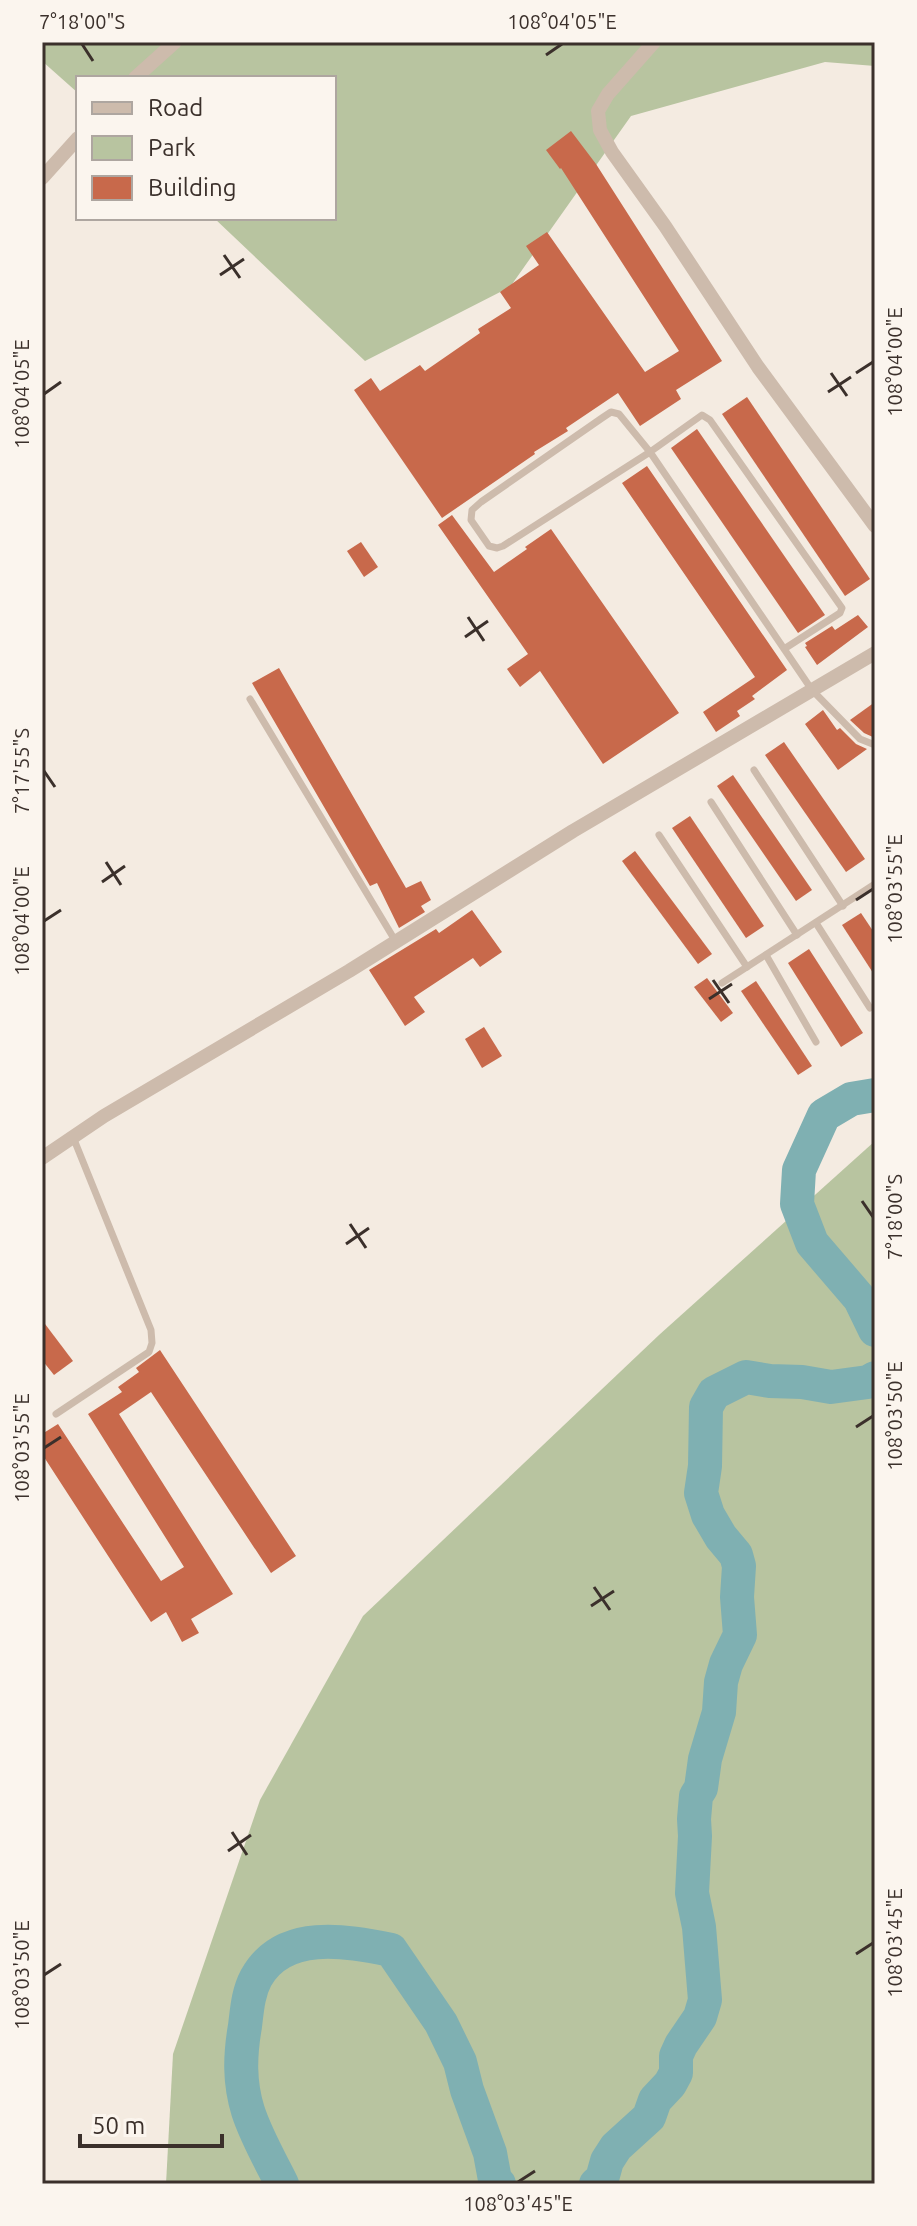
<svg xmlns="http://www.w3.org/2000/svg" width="917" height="2226" viewBox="0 0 917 2226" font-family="Ubuntu,sans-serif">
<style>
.green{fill:#b8c4a0}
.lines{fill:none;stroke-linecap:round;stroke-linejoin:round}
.river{stroke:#7fb0b2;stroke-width:34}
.building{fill:#c8694b}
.service{stroke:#cdbbac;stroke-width:7}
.minor{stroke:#cdbbac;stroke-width:14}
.ticks{fill:none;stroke:#3b302b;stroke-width:3}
.neatline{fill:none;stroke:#3b302b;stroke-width:3}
.ticks-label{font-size:20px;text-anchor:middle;fill:#3b302b}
</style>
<rect width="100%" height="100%" fill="#f4ebe1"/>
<g class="green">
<path d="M42 42H875V66L825 62 631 116 510 287 365 361 214 218H334V78H78V93L42 61Z"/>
<path d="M875 1141V2184H166L173 2054 260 1800 363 1616 659 1335Z"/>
</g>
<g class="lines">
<g class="river">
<path d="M875 1095 851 1099 824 1115 799 1170 797 1204 812 1243 860 1299 875 1330"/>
<path d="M282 2184C270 2160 256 2136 248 2111 239 2082 240 2055 245 2026 247 2010 248 1993 256 1978 283 1929 346 1941 391 1950L441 2023 460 2062 467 2090 490 2153 495 2180 499 2184"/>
<path d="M596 2184 602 2179 607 2161 616 2147 649 2117 655 2100 670 2084 676 2073V2056L681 2045 700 2017 705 2000 699 1927 692 1893 695 1836 694 1819 696 1796 701 1788 705 1759 719 1712 721 1682 726 1664 740 1635 737 1597 739 1566 736 1555 721 1537 708 1515 701 1493 705 1466 706 1407 714 1393 746 1377 770 1381 802 1382 831 1387 868 1382 875 1378"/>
</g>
</g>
<g class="building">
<path d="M571 131 596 164 722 361 676 390 681 399 640 426 618 393 566 428 568 431 534 452 535 454 442 518 354 390 371 378 380 391 420 365 425 371 480 333 478 329 511 308 500 292 539 265 526 246 547 232 645 372 679 351 561 168 560 169 546 150Z"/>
<path d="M747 397 870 579 845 596 722 414Z"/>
<path d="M697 429 825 615 798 633 671 448Z"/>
<path d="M647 466 787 670 752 696 755 699 737 711 740 716 716 732 703 712 755 677 622 483Z"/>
<path d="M452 515 494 572 527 549 525 547 551 529 679 713 603 764 540 671 520 687 507 669 528 654 438 525Z"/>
<path d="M361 542 378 567 364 577 347 551Z"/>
<path d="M858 615 868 627 817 665 805 647 807 646 805 643 832 626 835 630Z"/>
<path d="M279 668 406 888 421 881 431 900 421 906 425 912 399 928 377 883 370 886 252 683Z"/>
<path d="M875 702V738L864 733 850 720Z"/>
<path d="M823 710 837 730 840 728 856 744 867 749 838 770 805 724Z"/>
<path d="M784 742 865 859 846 872 765 755Z"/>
<path d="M733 775 812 890 796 901 717 786Z"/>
<path d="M690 816 764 926 746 938 672 828Z"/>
<path d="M635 851 712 954 698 964 622 861Z"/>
<path d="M472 910 502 952 480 967 473 958 414 997 425 1012 405 1026 369 970 436 929 439 933Z"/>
<path d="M861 913 875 934V976L842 925Z"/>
<path d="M809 949 863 1033 841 1047 788 963Z"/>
<path d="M707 978 733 1013 721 1022 694 987Z"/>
<path d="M756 981 812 1066 798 1075 741 991Z"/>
<path d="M484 1027 502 1056 482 1068 465 1039Z"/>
<path d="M42 1320 73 1361 54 1375 42 1360Z"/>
<path d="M160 1350 296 1556 271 1573 151 1392 119 1414 233 1594 191 1619 199 1633 182 1642 166 1612 151 1622 42 1454V1434L58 1424 161 1581 184 1567 88 1414 122 1392 118 1387 139 1372 136 1368Z"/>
</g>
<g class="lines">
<g class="service">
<path d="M784 649 840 613 842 608 710 420 702 415 650 452 503 546 497 548 489 546 471 520 472 510 481 502 602 418 611 412 619 414 650 452 812 690 860 739 875 745"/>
<path d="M250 699 396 942"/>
<path d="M754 770 843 906"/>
<path d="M711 802 797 935"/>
<path d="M659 835 747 967"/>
<path d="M816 923 870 1008"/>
<path d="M766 955 816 1042"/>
<path d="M722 983 875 884"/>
<path d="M56 1414 149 1352 152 1343 151 1330 73 1137"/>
</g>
<g class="minor">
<path d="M654 42 608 94 598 111 600 130 612 152 665 226 758 367 875 526"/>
<path d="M135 78 175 42"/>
<path d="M42 178 78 138"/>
<path d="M42 1158 104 1116 349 971 573 831 875 653"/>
</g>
</g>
<path class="ticks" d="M82 44 93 61M546 55 562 44M224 255 240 278M220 275 244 259M831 373 847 396M856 373 873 362M828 392 851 377M44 394 61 382M468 617 484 641M465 637 488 621M44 771 55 787M106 862 121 885M102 882 125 866M856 900 873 889M44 921 61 910M713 980 729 1003M709 999 732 984M862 1201 873 1217M350 1224 366 1248M346 1244 369 1228M856 1427 873 1416M44 1448 61 1437M594 1587 610 1610M591 1606 614 1591M232 1832 247 1855M228 1851 251 1835M856 1954 873 1943M44 1975 61 1964M518 2182 535 2171"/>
<rect width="917" height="2226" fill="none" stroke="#fbf5ee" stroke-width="88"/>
<rect x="76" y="76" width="260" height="144" fill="#fbf5ee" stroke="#aea6a0" stroke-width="2"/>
<rect x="92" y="102" width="40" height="12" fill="#cdbbac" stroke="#aea6a0" stroke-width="2"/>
<text x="148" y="116" font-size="24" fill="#3b302b">Road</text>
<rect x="92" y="136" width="40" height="24" fill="#b8c4a0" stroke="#aea6a0" stroke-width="2"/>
<text x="148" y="156" font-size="24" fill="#3b302b">Park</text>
<rect x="92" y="176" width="40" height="24" fill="#c8694b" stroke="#aea6a0" stroke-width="2"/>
<text x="148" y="196" font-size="24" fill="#3b302b">Building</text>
<path d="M80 2134v12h142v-12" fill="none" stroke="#3b302b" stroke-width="4"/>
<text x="92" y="2134" font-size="24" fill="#3b302b" stroke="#fbf5ee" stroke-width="6" paint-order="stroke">50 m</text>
<rect x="44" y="44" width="829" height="2138" class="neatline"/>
<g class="ticks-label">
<text x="82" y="29">7°18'00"S</text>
<text x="562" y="29">108°04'05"E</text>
<text transform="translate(895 362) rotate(-90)" y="7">108°04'00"E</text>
<text transform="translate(22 394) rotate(-90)" y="7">108°04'05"E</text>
<text transform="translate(22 771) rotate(-90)" y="7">7°17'55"S</text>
<text transform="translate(895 889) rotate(-90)" y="7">108°03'55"E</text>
<text transform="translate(22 921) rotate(-90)" y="7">108°04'00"E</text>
<text transform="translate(895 1217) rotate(-90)" y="7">7°18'00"S</text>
<text transform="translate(895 1416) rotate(-90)" y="7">108°03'50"E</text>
<text transform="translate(22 1448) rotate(-90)" y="7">108°03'55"E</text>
<text transform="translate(895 1943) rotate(-90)" y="7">108°03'45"E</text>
<text transform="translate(22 1975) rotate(-90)" y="7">108°03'50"E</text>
<text x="518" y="2211">108°03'45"E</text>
</g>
</svg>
